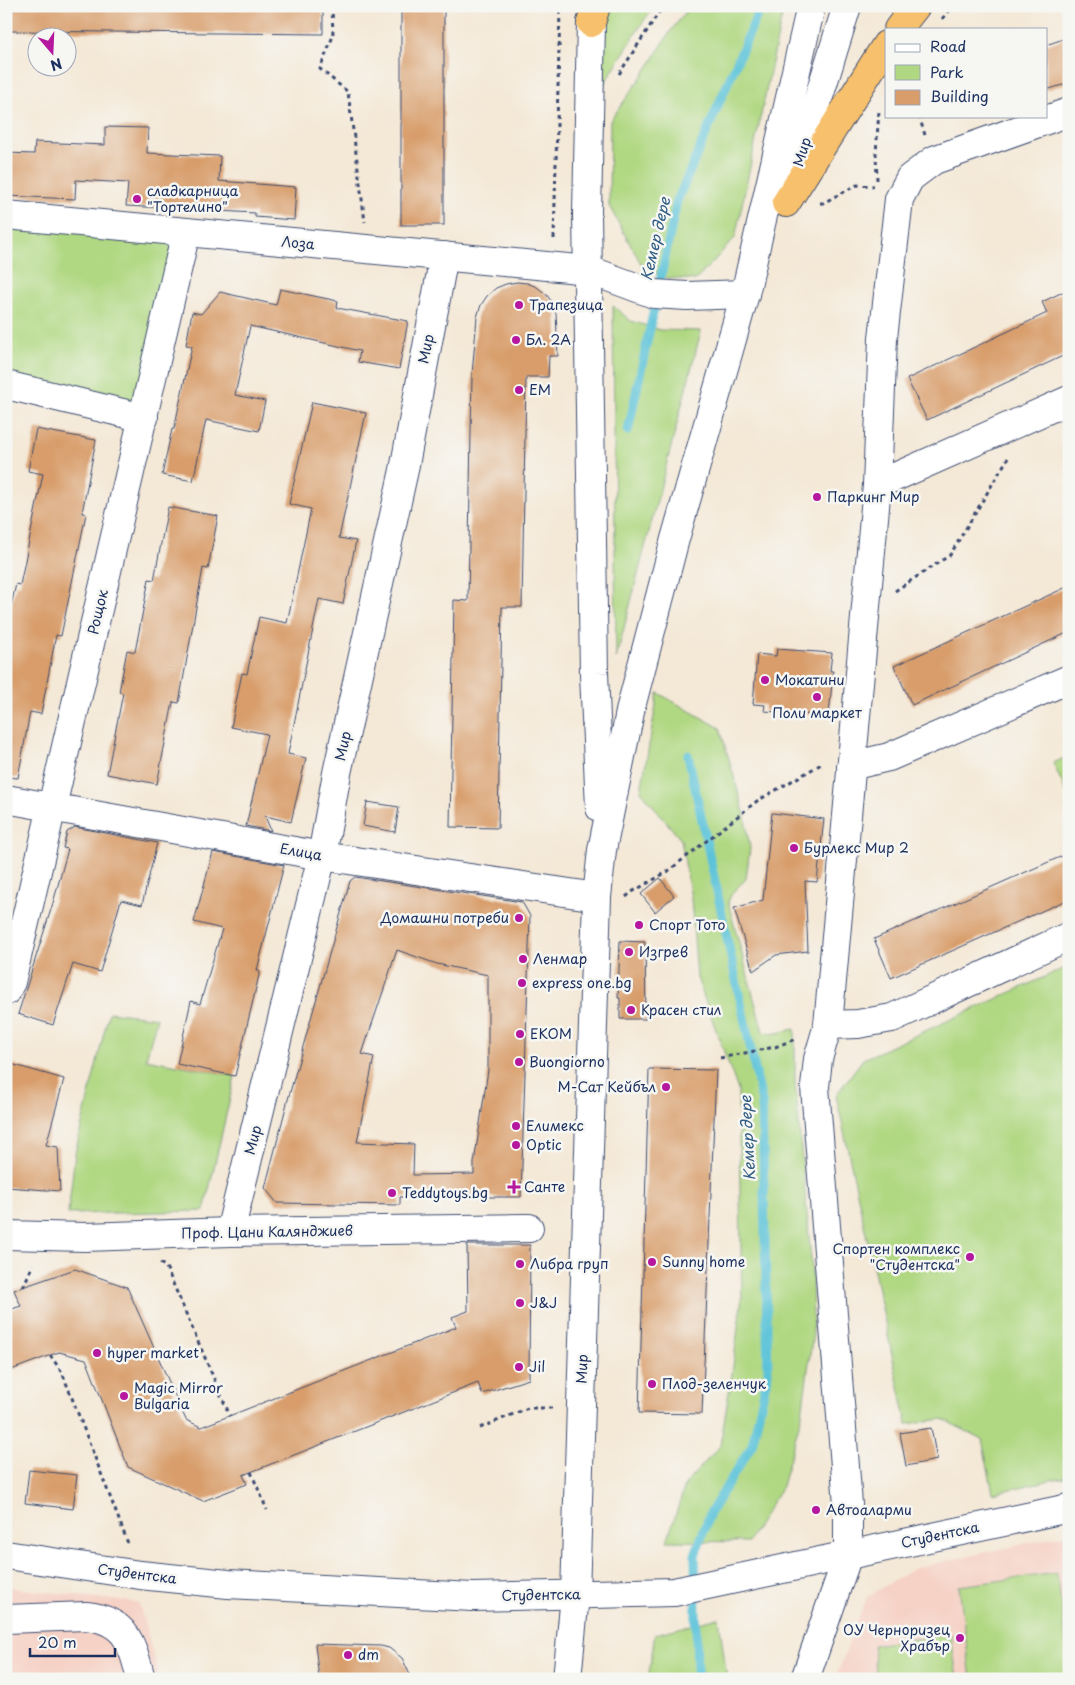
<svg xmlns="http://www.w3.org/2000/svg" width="1075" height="1685" viewBox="0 0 1075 1685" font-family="'Playpen Sans',sans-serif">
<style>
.built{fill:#f6d1c5}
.green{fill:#b0d882;stroke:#668470}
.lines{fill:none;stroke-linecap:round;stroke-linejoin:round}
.stream{stroke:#5cc3d9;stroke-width:9}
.building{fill:#d89d6b;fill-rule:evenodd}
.minor-casing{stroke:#3c4b70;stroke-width:30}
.highway-casing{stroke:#3c4b70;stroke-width:30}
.path{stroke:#3c4b70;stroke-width:3;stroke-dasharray:4 4;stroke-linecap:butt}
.minor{stroke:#fff;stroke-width:28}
.highway{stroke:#f7c06c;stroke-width:28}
.poi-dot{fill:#b5179e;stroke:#f6f6f2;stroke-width:2}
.labels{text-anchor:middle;stroke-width:5;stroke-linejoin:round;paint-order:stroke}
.street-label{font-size:14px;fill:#1b2f5e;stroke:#f6f6f2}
.poi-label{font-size:14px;fill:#1b2f5e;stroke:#f6f6f2;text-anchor:start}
.water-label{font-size:15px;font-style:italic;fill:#2e5b83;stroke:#f6f6f2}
</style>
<rect width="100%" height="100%" fill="#f6f6f2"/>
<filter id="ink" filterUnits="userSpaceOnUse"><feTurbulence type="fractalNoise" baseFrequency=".02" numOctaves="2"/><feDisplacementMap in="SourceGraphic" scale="10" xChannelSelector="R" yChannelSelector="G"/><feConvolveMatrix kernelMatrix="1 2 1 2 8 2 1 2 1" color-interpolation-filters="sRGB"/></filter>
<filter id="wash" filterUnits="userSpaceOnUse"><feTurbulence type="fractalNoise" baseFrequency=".0096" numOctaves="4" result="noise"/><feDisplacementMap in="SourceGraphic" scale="20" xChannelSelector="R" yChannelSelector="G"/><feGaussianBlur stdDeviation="1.12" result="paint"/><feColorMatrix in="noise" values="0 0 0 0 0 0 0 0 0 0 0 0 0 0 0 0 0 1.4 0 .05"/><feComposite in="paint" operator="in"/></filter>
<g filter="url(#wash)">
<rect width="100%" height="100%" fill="#f4e8d6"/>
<g class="built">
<path d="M1069 1534V1679H835L867 1597 915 1568Z"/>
<path d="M6 1587 139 1603 160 1679H6Z"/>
</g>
<g class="green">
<path d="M611 6H655L645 19 599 92 602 30Z"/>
<path d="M690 6H784L735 238 696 280 668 278 644 269 609 206 610 121 649 66 670 32Z"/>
<path d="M6 215 186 232 144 418 6 385Z"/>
<path d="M613 306 631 321 660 330 701 331 616 659Z"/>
<path d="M658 693 720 728 744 812 750 848 746 879 732 893 728 902 763 1032 772 1034 795 1029V1082L812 1269 813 1333 802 1414 782 1486 748 1542 667 1541 686 1483 720 1446 732 1374 742 1297 738 1090 697 978 691 898 681 840 641 791Z"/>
<path d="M1069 756V798L1053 763Z"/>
<path d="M1069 966V1476L993 1493 982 1439 942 1419 907 1424 836 1095 863 1059Z"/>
<path d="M109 1012 157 1018 146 1059 235 1076 204 1211 68 1214 75 1153Z"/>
<path d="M1057 1573 1069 1666V1679H971L959 1586Z"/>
<path d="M719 1618 727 1679H648L655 1634Z"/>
<path d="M951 1634 957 1679H877L873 1645Z"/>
</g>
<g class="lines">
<g class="stream">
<path d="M628 431 677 201 761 6"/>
<path d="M688 755 762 1102 768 1373 752 1445 710 1513 695 1555 697 1679"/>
</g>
</g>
<g id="blocks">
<g class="building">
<path d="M6 6H323V34L6 31Z"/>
<rect x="401" y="6" width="43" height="219"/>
<path d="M1069 37V83L1046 90V45Z"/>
<path d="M105 127 148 128 147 153 220 156 219 181 296 187 294 220 255 217V213L126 206 128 183 76 180 75 199 6 196V153L34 154 35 142 105 145Z"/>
<path d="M517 282 527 283 537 287 546 294 552 302 556 313 558 356H549L548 377H526L522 607H502L498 828 450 827 454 600 468 601 472 375 477 317 481 305 487 296 496 288 506 284Z"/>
<path d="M280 289 338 301 337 308 408 321 399 369 358 362 360 351 250 326 235 395 265 401 259 431 206 420 193 481 162 475 172 429H174L192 346 186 345 192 312 201 314 220 292 276 305Z"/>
<path d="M1069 289V358L1067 354 927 420 907 379 1047 313 1042 302Z"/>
<path d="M312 402 366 413 339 538 356 541 343 604 319 599 288 754 306 758 291 822 265 816 271 831 246 826 267 734 231 727 242 673 247 674 259 617 287 623 311 509 289 504Z"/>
<path d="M36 429 96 440 82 513 86 514 61 636 56 635 41 714 30 712 18 778 6 777V628L16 584 20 585 43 474 28 471Z"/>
<path d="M168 507 218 516 208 569 203 568 179 703 173 702 157 784 107 774 123 693 119 692 127 650 135 652 149 579 154 580Z"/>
<path d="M1069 586V632L912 705 894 666Z"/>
<path d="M777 649 832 653 830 671H833L829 716 764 711 765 705 753 704 757 654 776 656Z"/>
<path d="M367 802 399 807 395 832 363 826Z"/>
<path d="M772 813 824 819 817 882 805 881 808 951 776 955 753 971 734 908 763 900Z"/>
<path d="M75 827 157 843 142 905 121 900 100 972 73 964 53 1025 18 1014 53 903 68 849 63 848 67 832Z"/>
<path d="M213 852 284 865 257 970 260 971 235 1076 177 1064 191 1001 200 1004 222 929 194 922Z"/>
<path d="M1069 853V899L891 978 874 939Z"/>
<path d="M355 877 522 902 530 916 521 1197H400V1205L277 1203 265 1188 287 1103 350 881ZM397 950 437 964 488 975V1070L474 1163V1174L413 1175 414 1144 357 1142 374 1057 362 1054Z"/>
<path d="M660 878 674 896 655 912 641 894Z"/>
<path d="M620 941 645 942 646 1019H620V998H618Z"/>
<path d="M11 1064 64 1079 46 1145 58 1147 60 1191 6 1187V1088Z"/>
<path d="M649 1069 716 1070 702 1414 639 1413Z"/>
<path d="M467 1245H530L529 1379 482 1394 478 1383 243 1475 247 1484 203 1501 128 1467 86 1359 59 1352 6 1372V1311L21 1306 14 1290 75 1269 127 1287 186 1420 201 1427 456 1327 452 1317 468 1311Z"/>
<path d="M931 1428 937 1460 906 1466 900 1433Z"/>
<path d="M29 1470 77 1475 73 1509 25 1503Z"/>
<path d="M315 1644 381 1646 389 1648 402 1658 412 1679H319Z"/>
</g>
</g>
</g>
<g filter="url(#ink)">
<use href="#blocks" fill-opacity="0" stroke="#3c4b70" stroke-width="1"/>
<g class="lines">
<g class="minor-casing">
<g id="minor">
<path d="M591 23 587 213 594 673 600 808"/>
<path d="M791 187 847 6"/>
<path d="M6 215 589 270 654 294 687 296 745 294"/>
<path d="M6 385 144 418"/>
<path d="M877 485 1069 400"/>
<path d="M851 766 889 757 1069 679"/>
<path d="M6 799 322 856 597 897"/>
<path d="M6 991 11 982 20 944 186 232"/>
<path d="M828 1025 858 1024 892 1018 1069 936"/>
<path d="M230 1232 322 856 337 773 404 470 444 256"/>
<path d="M6 1235 85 1237 230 1232 529 1228"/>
<path d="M6 1555 140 1575 228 1584 473 1597 674 1592 1069 1508"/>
<path d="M6 1619 86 1616C127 1620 132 1644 141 1679"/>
<path d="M567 1679 575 1595 597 897 602 850 631 707 675 539 745 294 811 6"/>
<path d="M805 1679 848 1555V1504L815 1087 818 1059 828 1025 877 485 883 338 899 199 910 178 934 160 1069 112"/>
</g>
</g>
<g class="highway-casing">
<g id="highway">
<path d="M591 23 596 6"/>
<path d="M898 29 916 6"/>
<path d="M786 203 886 45"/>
</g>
</g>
<g class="path">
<path d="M332 6 333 36 320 69 348 92 365 222"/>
<path d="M942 19 953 6"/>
<path d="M619 74 663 6"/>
<path d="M919 116 925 135"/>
<path d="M877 180 876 153 879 111"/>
<path d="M820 203H823L857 185 874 186"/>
<path d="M554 239 560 10 558 6"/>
<path d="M895 591 950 555 1008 458"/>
<path d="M626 897 632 892 667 872 757 801 823 763"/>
<path d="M720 1058 775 1047 795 1039"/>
<path d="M160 1263 166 1267 230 1416"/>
<path d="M23 1287 33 1265"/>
<path d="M50 1355 62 1372 129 1546"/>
<path d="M480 1428 528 1408H553"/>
<path d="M251 1472 267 1510"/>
</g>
<use href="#minor" class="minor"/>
<use href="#highway" class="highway"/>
</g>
</g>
<g class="poi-dot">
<circle cx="137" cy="199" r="5"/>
<circle cx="519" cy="305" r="5"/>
<circle cx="516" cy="340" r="5"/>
<circle cx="519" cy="390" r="5"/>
<circle cx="817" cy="497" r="5"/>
<circle cx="765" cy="680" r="5"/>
<circle cx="817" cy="697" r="5"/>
<circle cx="794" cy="848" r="5"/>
<circle cx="519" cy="918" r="5"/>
<circle cx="639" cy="925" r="5"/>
<circle cx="629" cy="952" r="5"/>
<circle cx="523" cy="959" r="5"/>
<circle cx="522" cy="983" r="5"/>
<circle cx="631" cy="1010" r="5"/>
<circle cx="520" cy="1034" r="5"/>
<circle cx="519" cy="1062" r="5"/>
<circle cx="666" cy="1087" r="5"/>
<circle cx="516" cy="1126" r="5"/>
<circle cx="516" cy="1145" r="5"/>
<path d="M511.5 1179.5h5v5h5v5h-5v5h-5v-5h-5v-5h5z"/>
<circle cx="392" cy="1193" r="5"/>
<circle cx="970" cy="1257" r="5"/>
<circle cx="652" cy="1262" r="5"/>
<circle cx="520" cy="1264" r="5"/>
<circle cx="520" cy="1303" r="5"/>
<circle cx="97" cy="1353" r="5"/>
<circle cx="519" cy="1367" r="5"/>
<circle cx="652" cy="1384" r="5"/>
<circle cx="124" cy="1396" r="5"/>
<circle cx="816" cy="1510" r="5"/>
<circle cx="960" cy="1638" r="5"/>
<circle cx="348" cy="1655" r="5"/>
</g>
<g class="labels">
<g class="street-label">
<text transform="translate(802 152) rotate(-73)" y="5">Мир</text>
<text transform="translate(298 243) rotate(5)" y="5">Лоза</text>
<text transform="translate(426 349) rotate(-79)" y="5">Мир</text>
<text transform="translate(98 612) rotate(-77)" y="5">Рощок</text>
<text transform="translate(343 746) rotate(-78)" y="5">Мир</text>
<text transform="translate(301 852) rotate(10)" y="5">Елица</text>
<text transform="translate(253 1140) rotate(-76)" y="5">Мир</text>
<text transform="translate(267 1232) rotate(-1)" y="5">Проф. Цани Калянджиев</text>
<text transform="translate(582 1369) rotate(-88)" y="5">Мир</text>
<text transform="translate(940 1535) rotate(-12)" y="5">Студентска</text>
<text transform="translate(137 1574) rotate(7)" y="5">Студентска</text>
<text transform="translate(541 1595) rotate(-1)" y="5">Студентска</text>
</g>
<g class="poi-label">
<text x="147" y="196">сладкарница<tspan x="147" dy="16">"Тортелино"</tspan></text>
<text x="529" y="310">Трапезица</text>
<text x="526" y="345">Бл. 2А</text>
<text x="529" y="395">ЕМ</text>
<text x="827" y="502">Паркинг Мир</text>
<text x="775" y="685">Мокатини</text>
<text x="817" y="718" text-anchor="middle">Поли маркет</text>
<text x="804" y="853">Бурлекс Мир 2</text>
<text x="509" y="923" text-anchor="end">Домашни потреби</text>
<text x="649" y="930">Спорт Тото</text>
<text x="639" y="957">Изгрев</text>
<text x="533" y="964">Ленмар</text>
<text x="532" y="988">express one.bg</text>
<text x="641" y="1015">Красен стил</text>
<text x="530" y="1039">EKOM</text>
<text x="529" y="1067">Buongiorno</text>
<text x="656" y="1092" text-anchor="end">М-Сат Кейбъл</text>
<text x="526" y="1131">Елимекс</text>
<text x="526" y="1150">Optic</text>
<text x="524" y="1192">Санте</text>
<text x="402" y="1198">Teddytoys.bg</text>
<text x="960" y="1254" text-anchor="end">Спортен комплекс<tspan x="960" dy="16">"Студентска"</tspan></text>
<text x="662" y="1267">Sunny home</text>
<text x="530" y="1269">Либра груп</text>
<text x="530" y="1308">J&amp;J</text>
<text x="107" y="1358">hyper market</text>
<text x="529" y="1372">Jil</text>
<text x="662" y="1389">Плод-зеленчук</text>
<text x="134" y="1393">Magic Mirror<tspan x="134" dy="16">Bulgaria</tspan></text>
<text x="826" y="1515">Автоаларми</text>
<text x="950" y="1635" text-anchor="end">ОУ Черноризец<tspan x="950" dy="16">Храбър</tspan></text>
<text x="358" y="1660">dm</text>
</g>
<g class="water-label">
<text transform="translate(656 239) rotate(-77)" y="5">Кемер дере</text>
<text transform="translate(748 1138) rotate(-93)" y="5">Кемер дере</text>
</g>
</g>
<rect width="1075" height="1685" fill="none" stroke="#f6f6f2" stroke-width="25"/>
<rect x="885" y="28" width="162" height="90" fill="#f6f6f2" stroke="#9ea6b7"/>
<rect x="895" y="44" width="25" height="8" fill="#ffffff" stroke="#9ea6b7"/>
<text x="930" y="52" font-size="15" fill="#1b2f5e">Road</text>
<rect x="895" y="65" width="25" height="15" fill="#b0d882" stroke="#9ea6b7"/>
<text x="930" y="78" font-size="15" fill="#1b2f5e">Park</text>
<rect x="895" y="90" width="25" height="15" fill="#d89d6b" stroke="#9ea6b7"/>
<text x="930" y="102" font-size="15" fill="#1b2f5e">Building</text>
<g transform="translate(52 52) rotate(161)"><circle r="24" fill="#f6f6f2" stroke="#9ea6b7"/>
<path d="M0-4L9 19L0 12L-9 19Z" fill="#b5179e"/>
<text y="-8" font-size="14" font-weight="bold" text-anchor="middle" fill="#1b2f5e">N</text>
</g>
<path d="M30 1648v8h85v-8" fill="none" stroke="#1b2f5e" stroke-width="2.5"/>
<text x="38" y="1648" font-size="15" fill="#1b2f5e" stroke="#f6f6f2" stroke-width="4" paint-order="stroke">20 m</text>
</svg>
